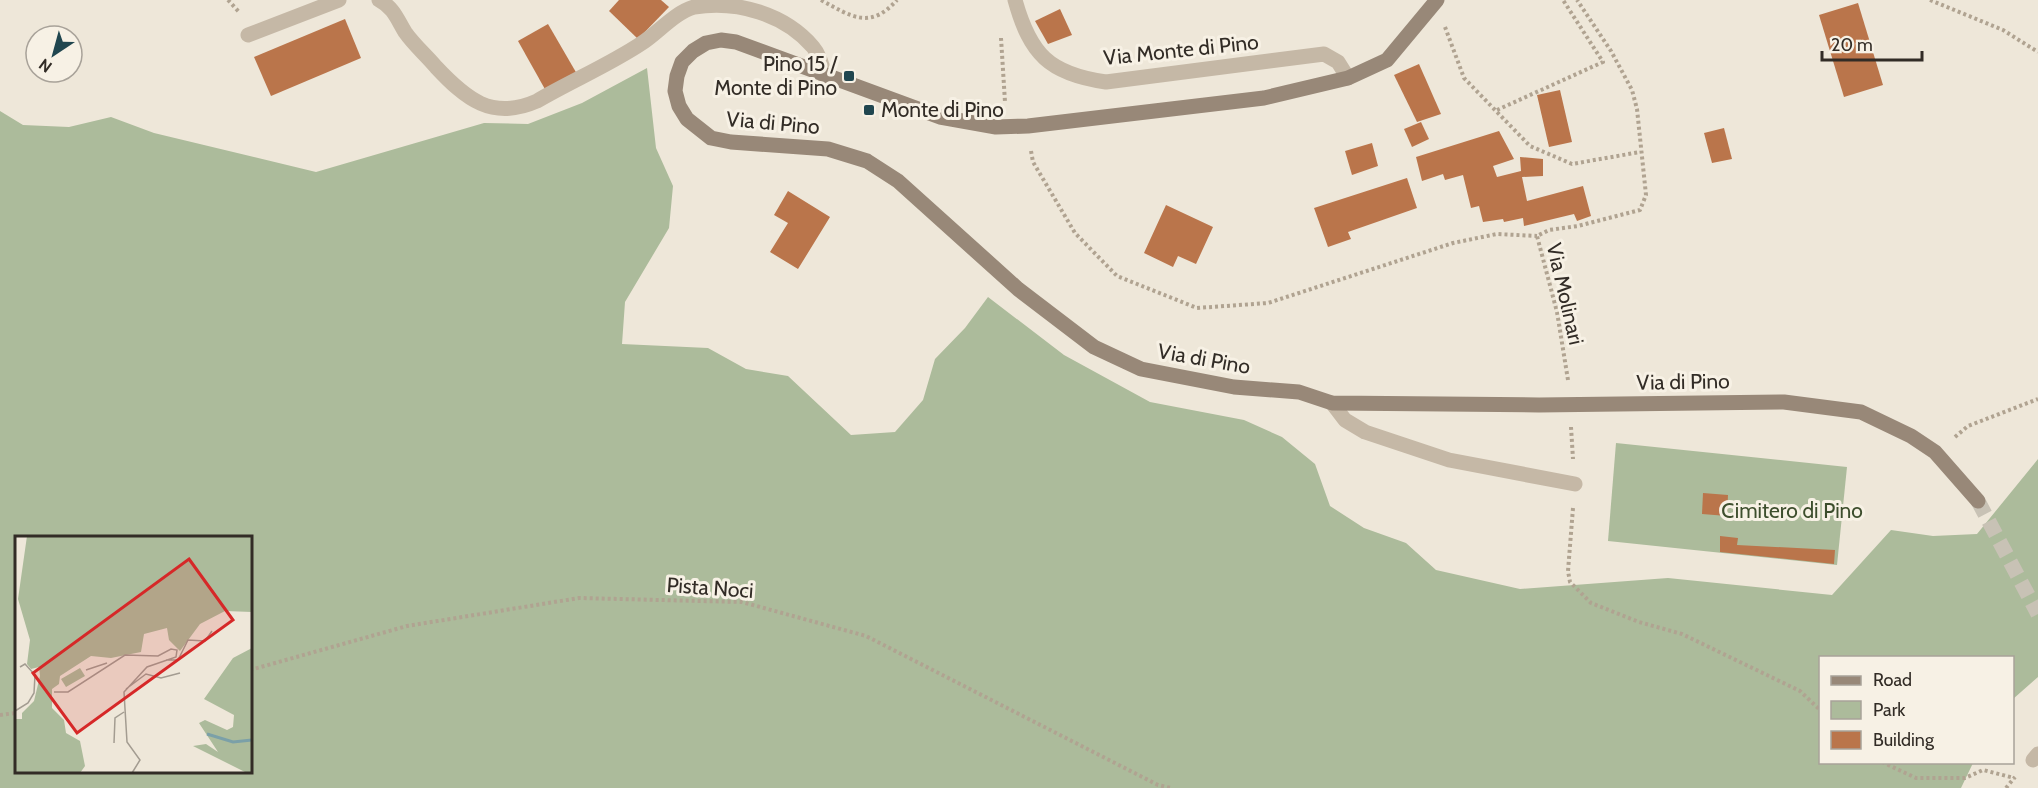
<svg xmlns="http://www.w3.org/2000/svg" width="2038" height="788" viewBox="0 0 2038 788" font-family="Cabin,sans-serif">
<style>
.green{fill:#acbb9b;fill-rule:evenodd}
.building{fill:#ba754b}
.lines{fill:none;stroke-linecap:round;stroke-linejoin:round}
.secondary-tunnel{stroke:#c8c2b5;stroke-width:15;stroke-dasharray:15 8;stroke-linecap:butt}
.path{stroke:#b0a391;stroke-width:4;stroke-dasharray:3 3;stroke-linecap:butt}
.street{stroke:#c5b8a6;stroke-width:15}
.secondary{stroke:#988878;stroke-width:15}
.poi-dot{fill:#20464f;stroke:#f7f1e5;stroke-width:2}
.labels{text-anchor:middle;stroke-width:6;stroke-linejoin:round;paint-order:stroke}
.street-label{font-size:21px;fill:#322c26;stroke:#f7f1e5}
.poi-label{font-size:21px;fill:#322c26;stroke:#f7f1e5;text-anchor:end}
.park-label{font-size:21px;fill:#3d4e2d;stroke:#f7f1e5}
.inset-river{fill:none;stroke:#7ba0a8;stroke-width:3}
.inset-road{fill:none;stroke:#a39c91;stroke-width:1.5}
.view{fill:#d62828;fill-opacity:0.15;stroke:#d62828;stroke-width:3}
.inset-edge{fill:none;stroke:#322c26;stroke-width:3}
</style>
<rect width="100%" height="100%" fill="#eee7d9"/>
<g class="green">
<path d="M647 68 656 148 673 186 669 228 625 302 622 344 708 348 746 369 788 376 851 435 895 432 923 400 935 359 965 328 988 297 1064 355 1150 402 1244 420 1282 437 1315 464 1330 506 1364 528 1406 543 1436 570 1520 589 1668 578 1832 595 1891 530 1933 536 1977 534 2038 459V677L2013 699 2012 658H1820V762L1973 763 1961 788H0V111L23 125 69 127 111 117 154 133 316 172 484 123 528 124 582 103ZM16 538H250V772H16Z"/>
<path d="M1616 443 1847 467 1837 565 1608 541Z"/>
</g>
<g class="building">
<path d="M619 0H661L669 7 638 39 609 11Z"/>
<path d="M1858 3 1883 85 1844 97 1819 15Z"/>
<path d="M1060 9 1072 35 1048 44 1035 21Z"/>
<path d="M345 19 361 58 271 96 254 57Z"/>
<path d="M548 24 577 74 546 91 518 41Z"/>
<path d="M1419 64 1441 114 1417 122 1394 75Z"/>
<path d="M1560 90 1572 142 1549 147 1537 95Z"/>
<path d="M1421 122 1429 139 1412 147 1404 129Z"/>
<path d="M1724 128 1732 159 1712 163 1704 133Z"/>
<path d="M1499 131 1514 159 1493 166 1497 177 1521 171 1520 157 1543 159V176L1522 177 1527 201 1583 186 1591 216 1577 221 1574 214 1524 226 1523 218 1504 222 1503 219 1483 222 1479 206 1471 208 1463 175 1445 180 1443 174 1422 181 1416 157Z"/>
<path d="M1372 143 1378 166 1352 175 1345 151Z"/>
<path d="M1407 178 1417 208 1348 232 1351 239 1328 247 1314 208Z"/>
<path d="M788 191 830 217 798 269 770 252 788 223 774 215Z"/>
<path d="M1166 205 1213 227 1196 264 1178 256 1173 267 1144 253Z"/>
<path d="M1703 493 1728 495 1727 516 1702 514Z"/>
<path d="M1720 536 1738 538 1737 545 1835 550 1834 564 1720 552Z"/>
</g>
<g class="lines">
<path class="secondary-tunnel" d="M1978 501 2038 614"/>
<g class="path">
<path d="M228 0 240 13"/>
<path d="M821 0C852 17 870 30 897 0"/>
<path d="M1930 0 2003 30 2038 52"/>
<path d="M1445 27 1464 78 1530 146 1572 164 1640 152"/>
<path d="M1001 38 1005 102"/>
<path d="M1497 110 1603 62 1563 0"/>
<path d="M1031 151 1033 162 1075 233 1117 276 1197 308 1268 303 1453 243 1497 234 1537 236"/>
<path d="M1568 380 1557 312 1537 236 1549 230 1578 226 1640 210 1646 195 1637 109 1632 90 1611 51 1577 0"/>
<path d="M1571 427 1573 459"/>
<path d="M1955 437 1968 426 2038 399"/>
<path d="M1573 508 1568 571 1570 582 1591 603 1639 622 1682 634 1800 691 1820 710"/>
<path d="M250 670 407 626 579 598 742 602 866 636 1158 785 1171 788"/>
<path d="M0 715 16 713"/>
<path d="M1882 762 1916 778H1965L1983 770 2014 778"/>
<path d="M2006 788 2015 777"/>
</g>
<g class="street">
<path d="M379 0C394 8 397 19 405 32 414 45 426 55 436 67 466 99 492 121 537 101 571 81 609 65 642 43 659 32 674 13 694 7 737 0 785 14 813 47 820 55 823 67 825 77"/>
<path d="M1015 0C1030 54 1049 74 1106 82L1324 54 1338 62 1348 78"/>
<path d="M248 35 339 0"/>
<path d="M1332 403 1345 420 1365 432 1449 460 1575 484"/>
<path d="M2033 760 2038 754"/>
</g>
<path class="secondary" d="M1437 0 1387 60 1348 78 1264 98 1028 126 996 127 940 117 736 42 721 40 706 43 693 51 682 62 677 76 675 91 679 106 687 119 711 138 731 142 828 149 867 161 898 181 1018 289 1094 347 1141 369 1234 387 1299 392 1332 403 1539 405 1784 402 1861 412 1911 436 1935 452 1978 501"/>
</g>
<g class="poi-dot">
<rect x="843" y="70" width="12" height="12" rx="3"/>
<rect x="863" y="104" width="12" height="12" rx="3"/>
</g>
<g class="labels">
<g class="street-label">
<text transform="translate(1181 50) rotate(-6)" y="7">Via Monte di Pino</text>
<text transform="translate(773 123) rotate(5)" y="7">Via di Pino</text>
<text transform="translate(1565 294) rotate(77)" y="7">Via Molinari</text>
<text transform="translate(1204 359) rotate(10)" y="7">Via di Pino</text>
<text transform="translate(1683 382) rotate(-1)" y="7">Via di Pino</text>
<text transform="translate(710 588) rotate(4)" y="7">Pista Noci</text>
</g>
<g class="poi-label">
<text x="837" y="71">Pino 15 /<tspan x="837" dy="24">Monte di Pino</tspan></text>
<text x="881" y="117" text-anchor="start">Monte di Pino</text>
</g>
<g class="park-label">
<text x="1792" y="518">Cimitero di Pino</text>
</g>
</g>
<g transform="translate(15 536)">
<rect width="237" height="237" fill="#eee7d9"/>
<path d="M12 0H237V76L210 75 185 88 165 115 154 104 152 92 129 98 126 116 96 122 76 120 45 140 44 148 37 153V172L49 184 51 197 65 205 70 230 65 237H0V183H7V177L19 165 25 140 24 131 16 133 12 128 15 104 3 63ZM237 112V237H232L178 210 191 208 203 216 184 187 190 184 212 194 218 191 219 179 189 163 218 122ZM65 132 70 140 51 151 46 143Z" fill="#acbb9b"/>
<path class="inset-river" d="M192 198 218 206 237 204"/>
<path class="inset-road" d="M151 124H163L173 104 190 105 197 95M71 134 92 127M111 153 131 138 146 142 165 137M39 156H53L110 119 143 120 156 113 162 114 161 121 132 131 109 156 112 206 125 224 117 237M0 175 13 167 19 157 20 139 10 128 5 131M99 207 100 182 109 176"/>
<path class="view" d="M174 23 218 84 62 197 18 137Z"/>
<rect width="237" height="237" class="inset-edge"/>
</g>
<rect x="1819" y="656" width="195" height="108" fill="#f7f1e5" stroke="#a8a299" stroke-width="1.5"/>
<rect x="1831" y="676" width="30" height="9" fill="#988878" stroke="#a8a299" stroke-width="1.5"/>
<text x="1873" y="686" font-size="18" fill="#322c26">Road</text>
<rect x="1831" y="701" width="30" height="18" fill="#acbb9b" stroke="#a8a299" stroke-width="1.5"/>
<text x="1873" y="716" font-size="18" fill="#322c26">Park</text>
<rect x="1831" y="731" width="30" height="18" fill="#ba754b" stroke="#a8a299" stroke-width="1.5"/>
<text x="1873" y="746" font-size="18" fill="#322c26">Building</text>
<g transform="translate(54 54) rotate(216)"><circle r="28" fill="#f7f1e5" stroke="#a8a299" stroke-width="1.5"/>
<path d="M0-4.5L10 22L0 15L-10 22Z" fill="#20464f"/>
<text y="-9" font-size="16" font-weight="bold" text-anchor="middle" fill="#322c26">N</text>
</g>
<path d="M1822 51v9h100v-9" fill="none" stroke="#322c26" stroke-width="3"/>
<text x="1831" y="51" font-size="18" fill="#322c26" stroke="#f7f1e5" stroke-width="4.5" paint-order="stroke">20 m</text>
</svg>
